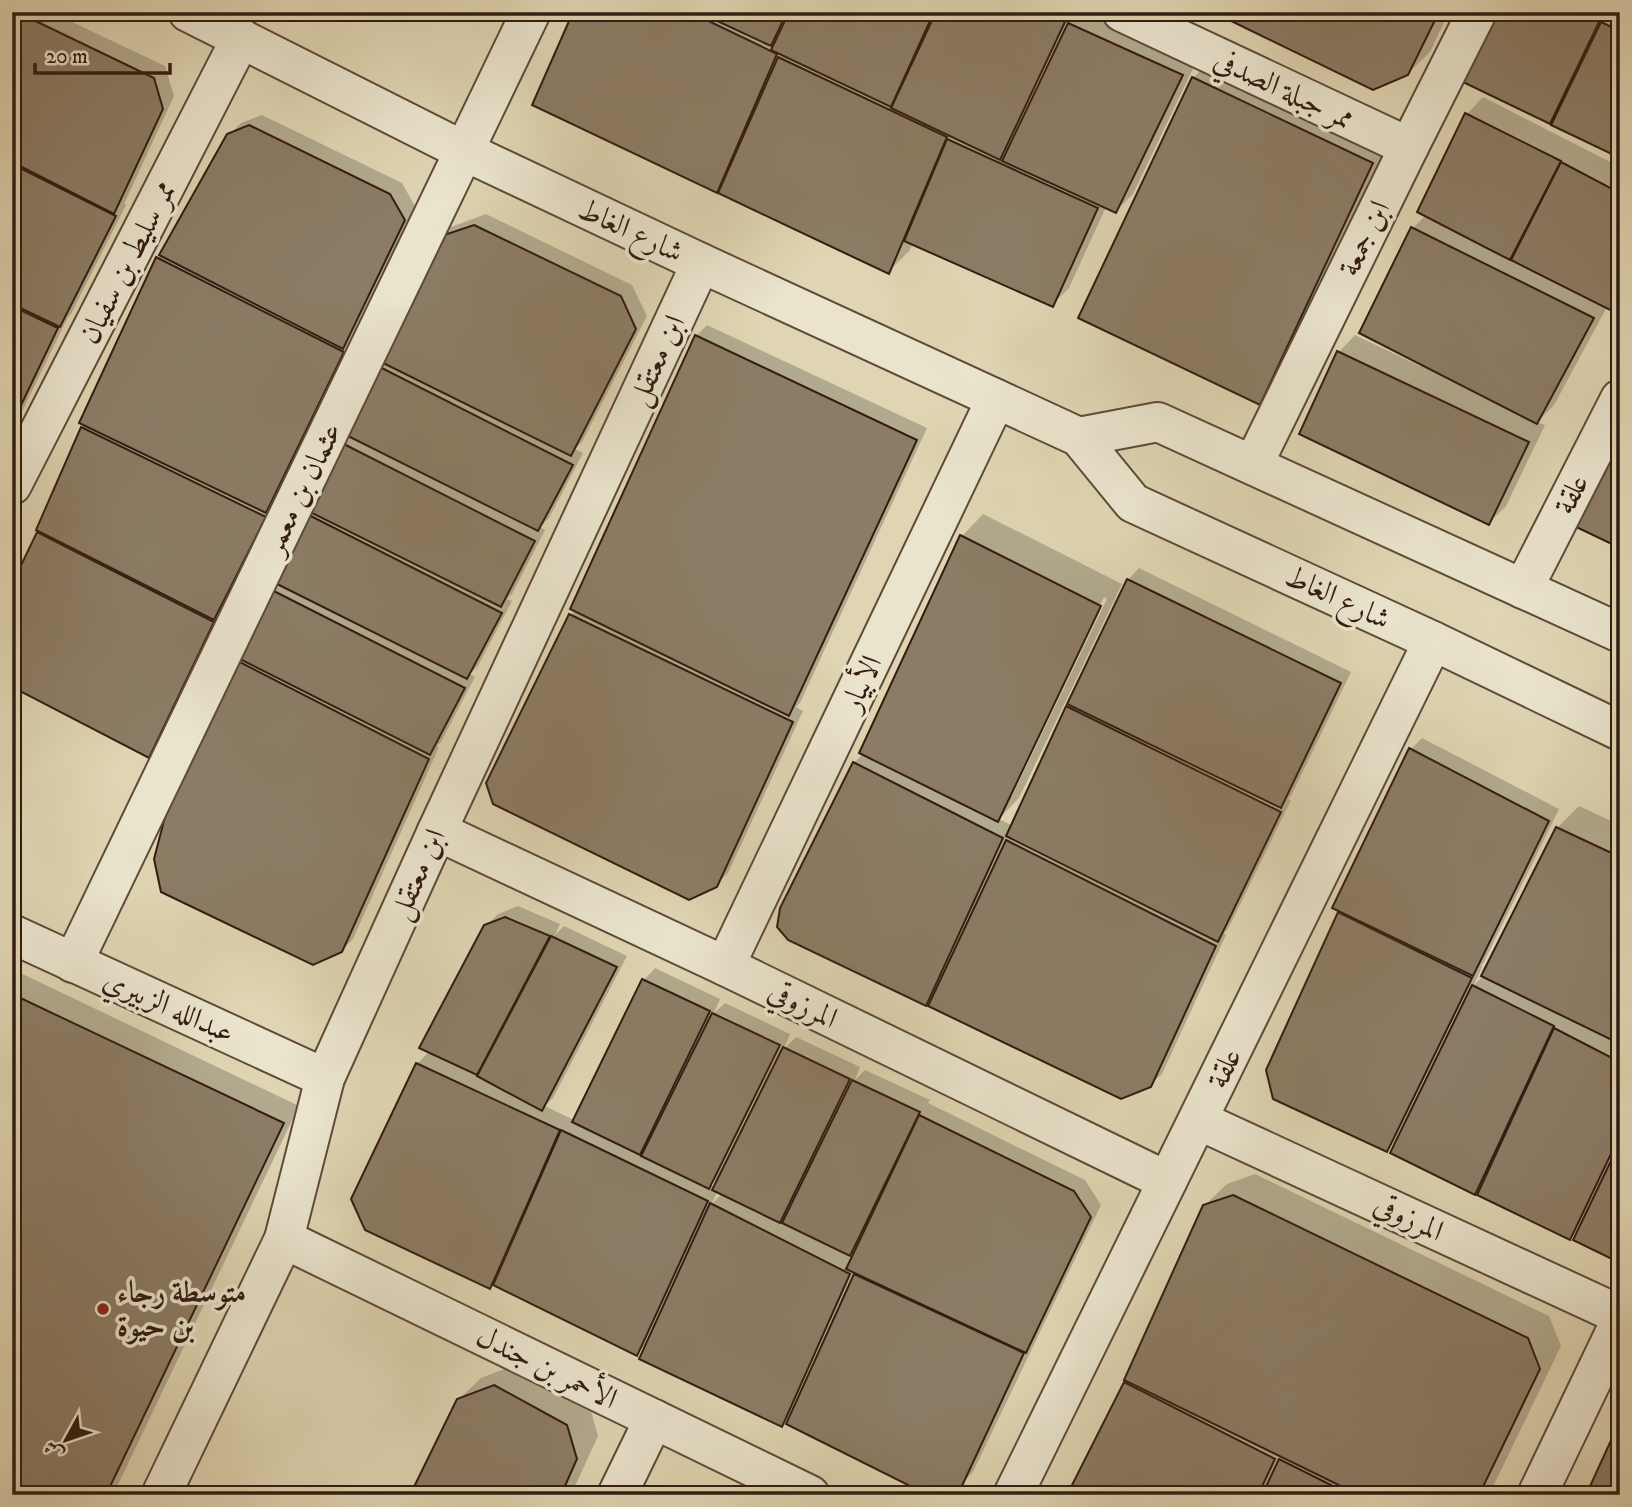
<svg xmlns="http://www.w3.org/2000/svg" width="1632" height="1507" viewBox="0 0 1632 1507" font-family="'IM FELL DW Pica',Amiri,serif">
<style>
.shadow{fill:#0003;fill-rule:evenodd}
.building{fill:#8c7c65;stroke:#321c12;stroke-width:2}
.lines{fill:none;stroke-linecap:round;stroke-linejoin:round}
.minor-casing{stroke:#5d4a3a;stroke-width:42}
.minor{stroke:#eae4cd;stroke-width:38}
.poi-dot{fill:#8f2418;stroke:#eae4cd;stroke-width:2.5}
.labels{text-anchor:middle;stroke-width:7;stroke-linejoin:round;paint-order:stroke}
.street-label{font-size:30px;fill:#321c12;stroke:#eae4cd}
.poi-label{font-size:30px;font-weight:bold;fill:#321c12;stroke:#eae4cd;text-anchor:start}
</style>
<rect width="100%" height="100%" fill="#dfd5b2"/>
<filter id="stains"><feTurbulence type="fractalNoise" baseFrequency=".00286" numOctaves="4"/><feColorMatrix values="0 0 0 0 .2 0 0 0 0 .09 0 0 0 0 .02 0 0 0 .5 -.17"/></filter>
<radialGradient id="worn" r=".72"><stop offset=".6" stop-color="#630" stop-opacity="0"/><stop offset="1" stop-color="#630" stop-opacity=".3"/></radialGradient>
<g class="shadow">
<path d="M12 12H51L165 66 174 96 124 204 126 205 71 314 68 317 12 432Z"/>
<path d="M575 12H1077L1074 19 1081 12H1098L1198 58 1133 194 1116 211 1106 207 1069 288 1052 305 913 243 910 250 888 272 534 104Z"/>
<path d="M1213 12H1227L1222 17Z"/>
<path d="M1230 12H1449L1430 52 1407 74Z"/>
<path d="M1501 12H1620V156L1558 114 1549 122Z"/>
<path d="M1215 56 1394 141 1282 381 1260 403 1081 318 1193 78Z"/>
<path d="M1483 97 1620 167V313L1607 307 1554 405 1537 422 1545 425 1506 506 1489 523 1339 352 1355 335 1420 366 1421 363 1413 228 1426 215 1467 114Z"/>
<path d="M262 115 402 183 416 208 354 335 351 339 354 341 277 499 272 504 276 506 160 745 149 756 38 533 41 530 82 428 86 424 81 422 158 258 229 135 241 123Z"/>
<path d="M486 214 632 285 647 316 582 442 575 449 583 453 549 518 540 527 545 530 512 594 507 599 512 601 478 666 470 674 475 677 441 742 437 746 439 747 353 939 341 951 176 783 439 239 451 227Z"/>
<path d="M707 325 927 428 800 703 796 707 803 711 728 873 716 885 571 615 576 610 696 336Z"/>
<path d="M983 514 1122 584 1019 798 999 819 1013 826 1128 580 1139 568 1351 672 1292 794 1288 799 1291 800 1228 929 1224 933 1226 935 1162 1074 1150 1085 936 993 926 1004 782 909 854 763 863 754 962 536ZM1104 597 1107 599 1012 796H1008Z"/>
<path d="M1422 738 1559 809 1484 962 1481 966 1482 967 1474 985 1483 976 1557 828 1579 806 1620 825V1261L1581 1227 1570 1238 1483 1184 1474 1193 1399 1138 1387 1150 1340 913 1342 911 1411 749Z"/>
<path d="M518 906 560 924 555 935 564 926 627 956 553 1098 545 1106 574 1120 644 980 655 968 720 999 714 1013 725 1003 790 1034 783 1050 796 1037 860 1067 855 1080 865 1070 930 1100 928 1103 1085 1180 1101 1205 973 1472 961 1484 793 1414 782 1425 648 1342 637 1354 493 1283 489 1287 417 1064 430 1051 486 926 498 914ZM649 1143 645 1154 640 1152ZM721 1175 715 1188 711 1185ZM718 1191 722 1193 713 1203H712ZM860 1244 853 1259 847 1256Z"/>
<path d="M12 969 299 1106 113 1495H12Z"/>
<path d="M1255 1174 1549 1316 1561 1346 1489 1495H1069L1125 1383 1128 1380 1204 1206 1227 1184Z"/>
<path d="M517 1364 589 1404 598 1436 571 1495H412L458 1400 481 1378Z"/>
</g>
<g class="building">
<path d="M573 12H690L777 54 717 193 532 105Z"/>
<path d="M698 12H787L771 46Z"/>
<path d="M789 12H934L891 107 771 50Z"/>
<path d="M936 12H1045L1065 22 1000 160 891 108Z"/>
<path d="M1228 12H1439L1408 75 1373 90 1225 18Z"/>
<path d="M1499 12H1583L1600 20 1550 124 1463 82Z"/>
<path d="M19 13 154 78 163 109 114 214 12 162V27Z"/>
<path d="M1601 22 1620 31V158L1551 125Z"/>
<path d="M1068 23 1183 75 1116 213 1002 161Z"/>
<path d="M778 57 947 137 889 274 718 193Z"/>
<path d="M1192 77 1373 163 1260 405 1078 318Z"/>
<path d="M1465 113 1561 161 1510 260 1417 212Z"/>
<path d="M249 125 390 194 405 220 343 349 159 255 227 134Z"/>
<path d="M947 139 1098 208 1053 307 904 241Z"/>
<path d="M1561 162 1620 193V315L1511 260Z"/>
<path d="M12 164 116 216 60 327 12 304Z"/>
<path d="M474 225 621 296 636 329 571 456 375 359 438 237Z"/>
<path d="M1411 227 1594 318 1537 424 1359 333Z"/>
<path d="M156 257 344 352 266 513 79 423Z"/>
<path d="M12 306 58 328 12 424Z"/>
<path d="M695 335 917 440 789 716 570 609Z"/>
<path d="M1337 351 1529 442 1489 525 1299 434Z"/>
<path d="M368 361 573 465 538 531 336 430Z"/>
<path d="M81 427 266 517 214 620 36 530Z"/>
<path d="M1620 434V548L1572 525Z"/>
<path d="M330 437 535 541 501 607 298 506Z"/>
<path d="M297 509 502 613 467 679 265 578Z"/>
<path d="M37 532 214 622 149 758 12 687V584Z"/>
<path d="M960 535 1101 606 998 822 859 753Z"/>
<path d="M1127 579 1341 683 1281 808 1067 704Z"/>
<path d="M260 584 465 688 430 755 228 653Z"/>
<path d="M569 614 793 722 717 887 689 900 493 804 486 783Z"/>
<path d="M230 657 429 759 342 952 313 965 161 892 154 859 174 782Z"/>
<path d="M1066 706 1281 812 1218 942 1006 836Z"/>
<path d="M1409 748 1549 821 1473 976 1332 908Z"/>
<path d="M853 762 1003 838 926 1006 788 940 777 927 780 908Z"/>
<path d="M1556 827 1620 857V1044L1481 976Z"/>
<path d="M1006 840 1216 946 1151 1087 1121 1099 928 1006Z"/>
<path d="M1338 912 1472 978 1387 1152 1273 1099 1266 1070Z"/>
<path d="M505 917 550 936 477 1075 419 1048 484 925Z"/>
<path d="M551 936 617 967 542 1111 477 1076Z"/>
<path d="M642 979 710 1011 640 1155 572 1122Z"/>
<path d="M1472 985 1554 1026 1475 1195 1390 1153Z"/>
<path d="M12 994 284 1123 106 1495H12Z"/>
<path d="M712 1013 780 1045 709 1189 641 1156Z"/>
<path d="M1554 1028 1620 1062V1135L1570 1240 1477 1195Z"/>
<path d="M783 1047 850 1079 780 1223 712 1190Z"/>
<path d="M416 1063 560 1130 490 1289 365 1230 351 1199Z"/>
<path d="M852 1080 920 1112 850 1256 782 1223Z"/>
<path d="M919 1115 1074 1191 1091 1217 1026 1353 846 1269Z"/>
<path d="M561 1130 708 1201 637 1356 493 1285Z"/>
<path d="M1620 1142V1263L1573 1240Z"/>
<path d="M1233 1195 1528 1338 1540 1369 1479 1495H1359L1124 1380 1203 1205Z"/>
<path d="M710 1203 850 1274 782 1427 639 1359Z"/>
<path d="M854 1274 1024 1353 962 1486 939 1495H928L786 1424Z"/>
<path d="M1124 1382 1275 1459 1258 1495H1067Z"/>
<path d="M494 1385 567 1425 577 1459 561 1495H410L457 1399Z"/>
<path d="M1620 1422V1495H1586L1618 1425Z"/>
<path d="M1279 1459 1351 1495H1262Z"/>
</g>
<g class="lines">
<g class="minor-casing">
<g id="minor">
<path d="M188 12 464 151 701 263 1079 437 1133 503 1433 641 1620 731"/>
<path d="M1122 12 1409 147"/>
<path d="M1079 437 1158 422 1620 633"/>
<path d="M1253 465 1409 147 1477 12"/>
<path d="M12 485 241 38"/>
<path d="M1523 589 1620 399"/>
<path d="M437 831 725 966 1167 1181"/>
<path d="M12 934 325 1078"/>
<path d="M73 963 531 12"/>
<path d="M725 966 996 399"/>
<path d="M1198 1120 1620 1315"/>
<path d="M284 1239 810 1495"/>
<path d="M161 1495 284 1239 325 1078 437 831 701 263"/>
<path d="M617 1495 654 1419"/>
<path d="M1013 1495 1433 641"/>
<path d="M1537 1495 1620 1322"/>
</g>
</g>
<use href="#minor" class="minor"/>
</g>
<circle class="poi-dot" cx="103" cy="1309" r="7"/>
<g class="labels">
<g class="street-label">
<text transform="translate(1284 89) rotate(25)" y="10">ممر جبلة الصدفي</text>
<text transform="translate(631 230) rotate(25)" y="10">شارع الغاط</text>
<text transform="translate(1364 238) rotate(-64)" y="10">ابن جمعة</text>
<text transform="translate(127 262) rotate(-63)" y="10">ممر سليط بن سفيان</text>
<text transform="translate(656 360) rotate(-65)" y="10">ابن معتقل</text>
<text transform="translate(302 488) rotate(-64)" y="10">عثمان بن معمر</text>
<text transform="translate(1571 494) rotate(-63)" y="10">علقة</text>
<text transform="translate(1338 597) rotate(25)" y="10">شارع الغاط</text>
<text transform="translate(861 683) rotate(-65)" y="10">الأبيار</text>
<text transform="translate(417 874) rotate(-66)" y="10">ابن معتقل</text>
<text transform="translate(803 1004) rotate(26)" y="10">المرزوقي</text>
<text transform="translate(169 1006) rotate(24)" y="10">عبدالله الزبيري</text>
<text transform="translate(1224 1068) rotate(-64)" y="10">علقة</text>
<text transform="translate(1409 1217) rotate(25)" y="10">المرزوقي</text>
<text transform="translate(547 1367) rotate(26)" y="10">الأحمر بن جندل</text>
</g>
<g class="poi-label">
<text x="117" y="1302">متوسطة رجاء<tspan x="117" dy="34">بن حيوة</tspan></text>
</g>
</g>
<rect width="1632" height="1507" fill="none" stroke="#dfd5b2" stroke-width="42"/>
<rect x="14" y="14" width="1604" height="1479" fill="none" stroke="#321c12" stroke-width="3.5"/>
<rect x="21" y="21" width="1590" height="1465" fill="none" stroke="#321c12" stroke-width="2"/>
<g transform="translate(66 1440) rotate(230)" stroke="#eae4cd" stroke-width="5" paint-order="stroke">
<path d="M0-5L12 26L0 18L-12 26Z" fill="#321c12"/>
<text y="-10" font-size="19" font-weight="bold" text-anchor="middle" fill="#321c12">ش</text>
</g>
<path d="M35 63v10h135v-10" fill="none" stroke="#321c12" stroke-width="3.5"/>
<text x="46" y="63" font-size="21" fill="#321c12" stroke="#eae4cd" stroke-width="5" paint-order="stroke">20 m</text>
<rect width="100%" height="100%" filter="url(#stains)"/>
<rect width="100%" height="100%" fill="url(#worn)"/>
</svg>
